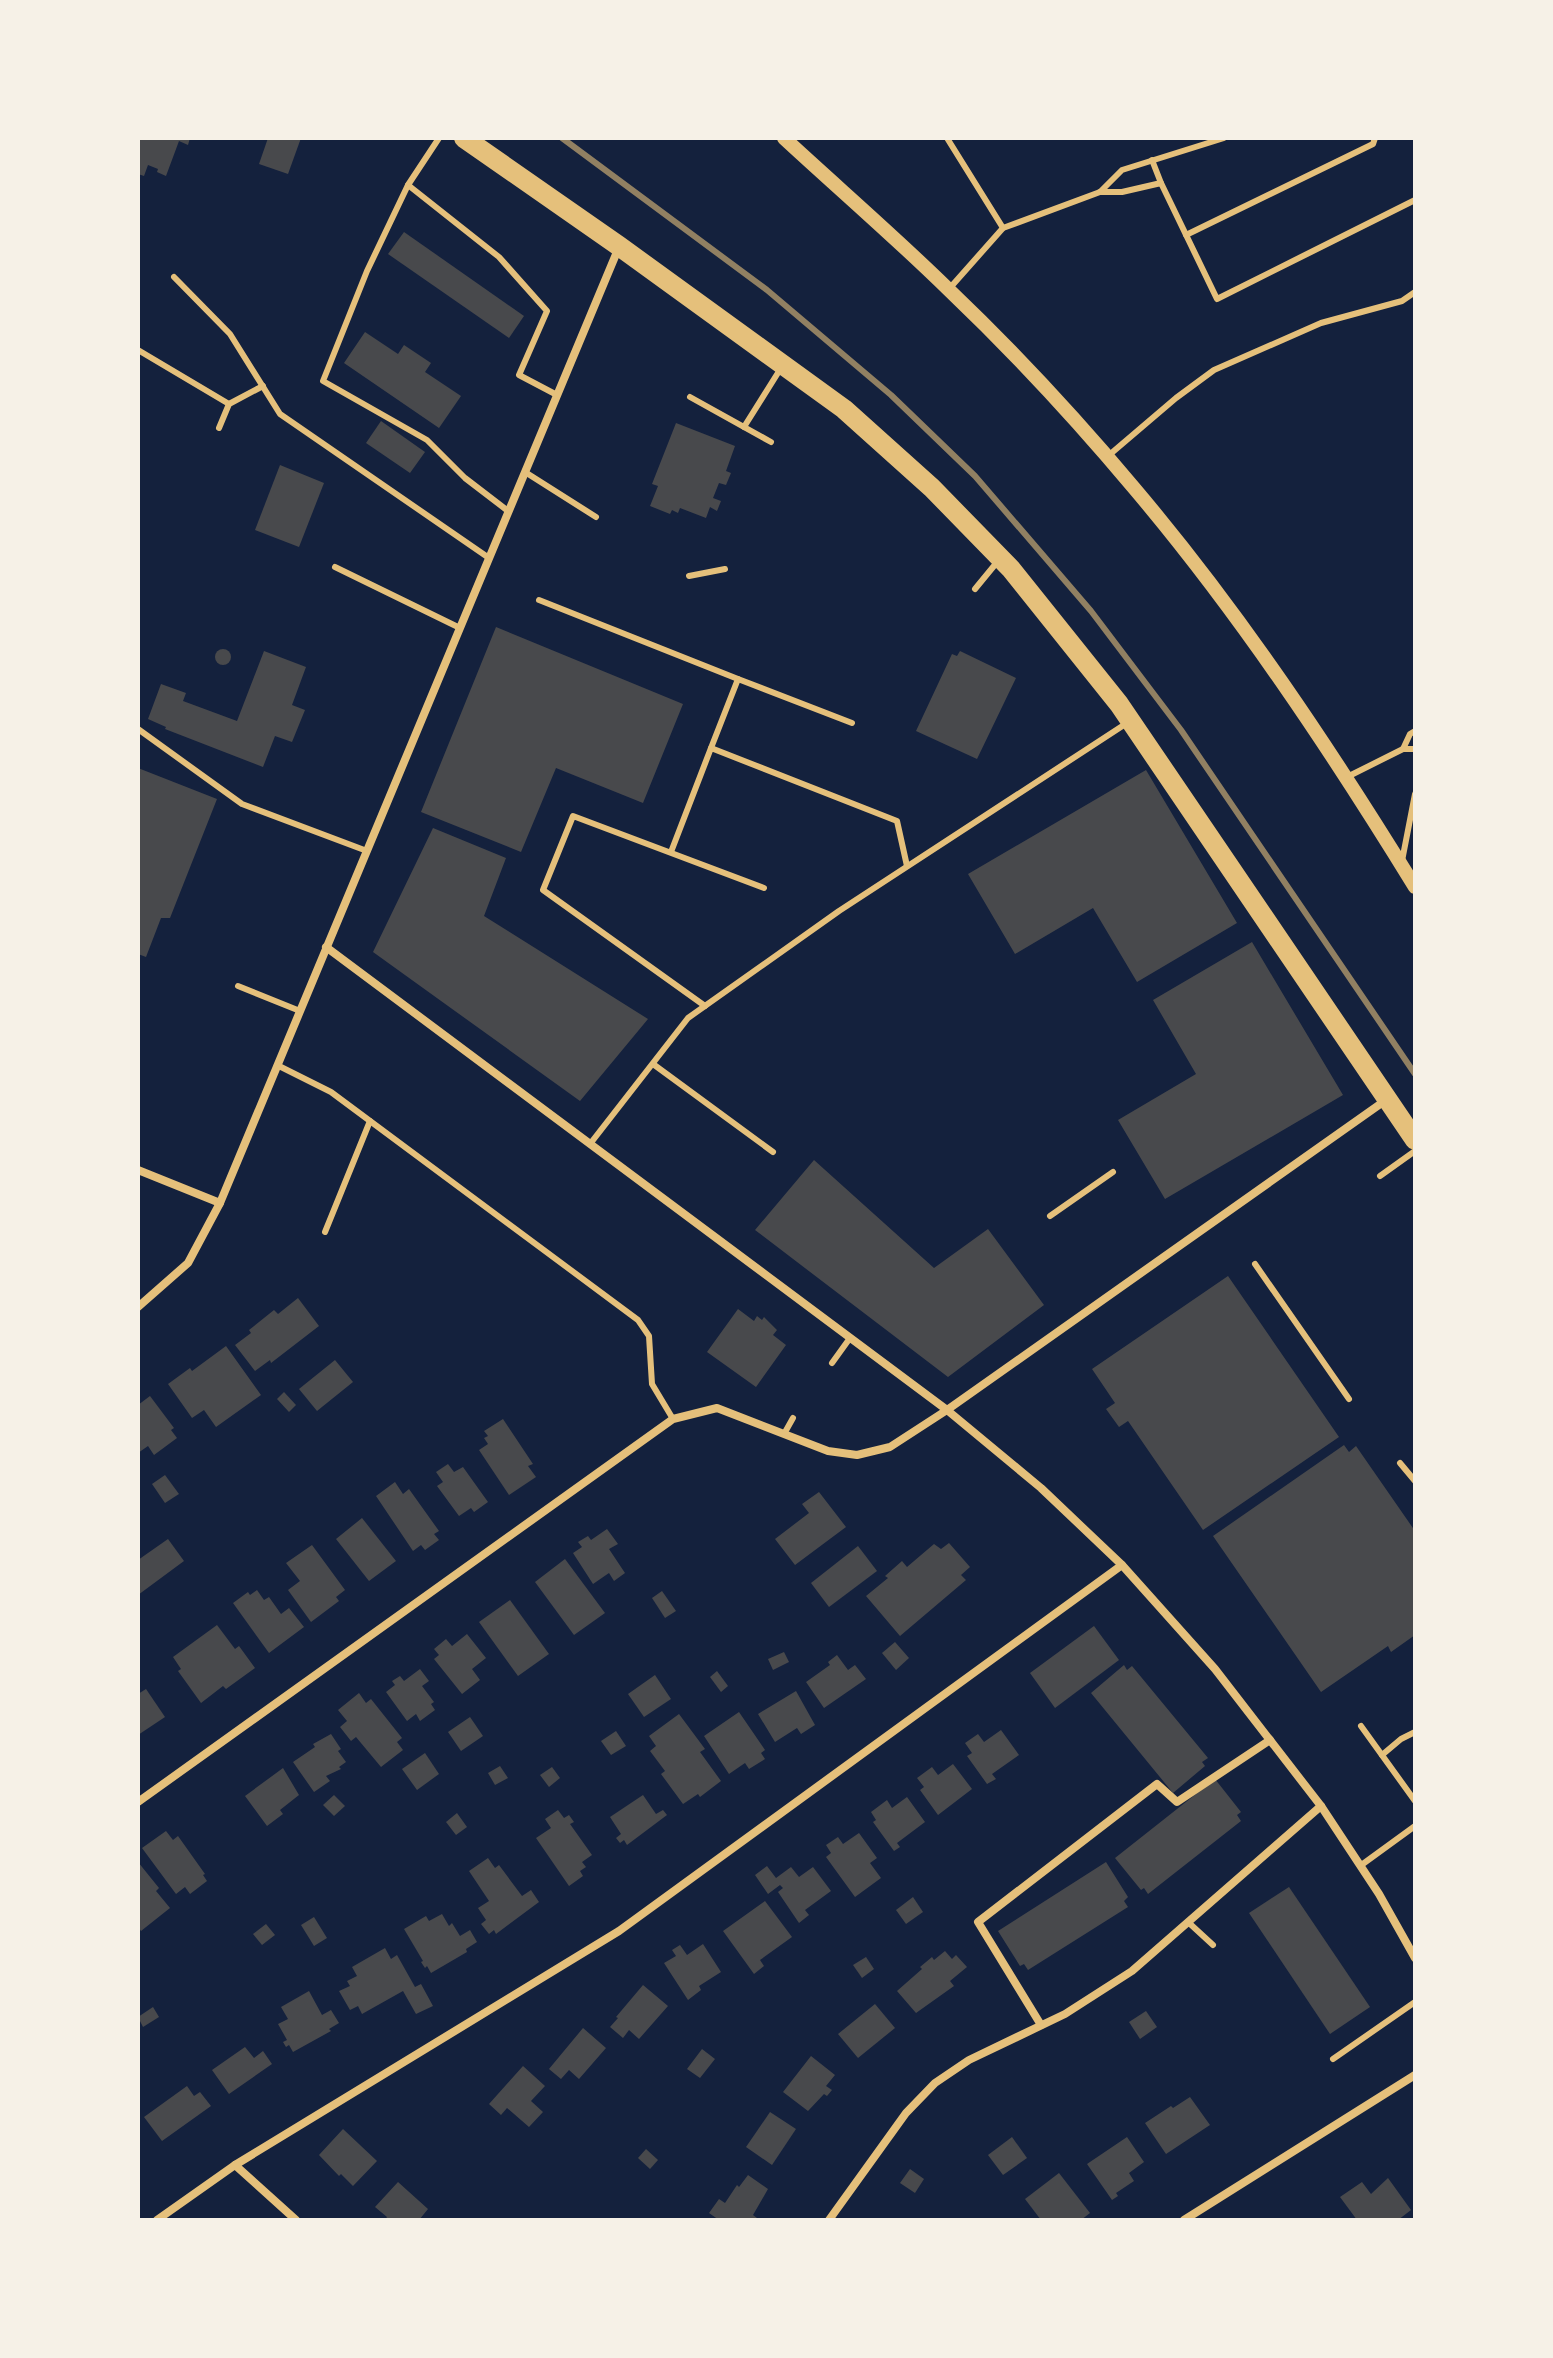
<svg xmlns="http://www.w3.org/2000/svg" width="1553" height="2358" viewBox="0 0 1553 2358" font-family="Quicksand,sans-serif">
<style>
.building{fill:#48494c}
.lines{fill:none;stroke-linecap:round;stroke-linejoin:round}
.service{stroke:#e5c07b;stroke-width:6}
.minor{stroke:#e5c07b;stroke-width:8}
.tertiary{stroke:#e5c07b;stroke-width:14}
.primary{stroke:#e5c07b;stroke-width:20}
.rail{stroke:#918062;stroke-width:6}
</style>
<rect width="100%" height="100%" fill="#14213d"/>
<g class="building">
<path d="M138 138H190L188 145 179 141 166 176 157 172 158 169 148 165 144 176 138 174Z"/>
<path d="M268 138H301L288 174 259 164Z"/>
<path d="M404 232 524 316 509 338 388 254Z"/>
<path d="M365 332 398 354 404 345 431 363 425 372 461 396 439 428 344 363Z"/>
<path d="M381 421 425 452 410 473 366 443Z"/>
<path d="M676 423 735 446 726 471 731 473 726 485 719 483 713 498 721 501 717 511 710 507 706 518 680 508 678 513 672 510 670 514 650 506 658 486 652 484Z"/>
<path d="M280 465 324 483 299 547 255 530Z"/>
<path d="M496 627 683 704 643 803 556 768 521 852 421 812Z"/>
<circle cx="223" cy="657" r="8"/>
<path d="M264 651 306 667 292 705 305 710 292 742 275 736 263 767 165 729 166 727 148 719 161 684 186 693 183 701 237 721Z"/>
<path d="M960 651 1016 678 977 759 916 731 952 654 957 656Z"/>
<path d="M138 768 217 799 170 918H161L146 957 138 954Z"/>
<path d="M1146 770 1237 923 1137 982 1093 908 1015 954 968 874Z"/>
<path d="M433 828 506 858 484 916 648 1019 580 1101 373 952Z"/>
<path d="M1252 942 1343 1095 1165 1199 1118 1120 1196 1074 1153 1000Z"/>
<path d="M814 1160 934 1268 988 1229 1044 1305 948 1377 755 1230Z"/>
<path d="M1228 1276 1339 1437 1203 1530 1128 1421 1119 1427 1106 1409 1115 1403 1092 1369Z"/>
<path d="M298 1298 319 1326 271 1363 270 1360 255 1371 235 1345 251 1333 249 1330 274 1310 278 1314Z"/>
<path d="M738 1309 754 1321 757 1316 762 1320 764 1317 777 1330 773 1335 786 1345 756 1387 707 1352Z"/>
<path d="M226 1346 261 1395 216 1427 204 1410 192 1418 168 1384 190 1368 192 1371Z"/>
<path d="M335 1360 353 1382 317 1411 299 1389Z"/>
<path d="M284 1392 296 1405 289 1412 277 1399Z"/>
<path d="M150 1396 174 1428 171 1430 177 1438 154 1455 148 1446 138 1453V1405Z"/>
<path d="M503 1419 533 1464 528 1466 536 1477 509 1495 479 1450 488 1444 484 1438 488 1436 484 1431Z"/>
<path d="M1344 1445 1349 1452 1356 1446 1415 1531V1635L1391 1652 1388 1646 1321 1692 1213 1536Z"/>
<path d="M448 1464 454 1472 463 1467 488 1502 474 1512 471 1508 459 1516 437 1486 443 1482 436 1472Z"/>
<path d="M165 1475 179 1494 165 1503 152 1484Z"/>
<path d="M395 1482 403 1494 409 1489 439 1531 434 1534 439 1540 425 1550 421 1545 413 1551 376 1496Z"/>
<path d="M819 1492 846 1527 795 1565 775 1539 809 1513 802 1504Z"/>
<path d="M362 1518 396 1561 369 1581 336 1539Z"/>
<path d="M607 1529 618 1544 609 1549 625 1573 614 1581 609 1573 593 1584 573 1553 582 1547 578 1542 588 1536 591 1540Z"/>
<path d="M168 1539 184 1561 138 1595V1560Z"/>
<path d="M949 1543 970 1567 961 1575 966 1580 900 1636 866 1596 888 1578 885 1576 902 1561 907 1567 934 1544 941 1549Z"/>
<path d="M312 1545 345 1590 336 1597 339 1601 311 1622 288 1590 300 1581 286 1563Z"/>
<path d="M858 1546 877 1571 829 1607 811 1583Z"/>
<path d="M565 1559 605 1613 574 1635 535 1582Z"/>
<path d="M257 1590 264 1600 269 1597 281 1614 289 1608 304 1627 269 1653 233 1603 248 1592 250 1595Z"/>
<path d="M662 1591 676 1611 665 1618 652 1598Z"/>
<path d="M510 1600 549 1654 518 1676 479 1622Z"/>
<path d="M217 1625 235 1649 239 1646 255 1668 226 1689 223 1686 201 1703 178 1671 181 1669 173 1657Z"/>
<path d="M1094 1626 1119 1660 1055 1708 1030 1673Z"/>
<path d="M467 1634 486 1658 472 1669 480 1680 462 1694 434 1659 439 1655 434 1649 446 1639 452 1646Z"/>
<path d="M895 1642 909 1658 896 1670 882 1653Z"/>
<path d="M784 1652 789 1662 773 1670 768 1659Z"/>
<path d="M837 1655 848 1670 855 1665 866 1679 824 1708 806 1682 830 1665 828 1662Z"/>
<path d="M1124 1665 1127 1670 1132 1666 1208 1758 1202 1762 1205 1766 1173 1793 1091 1693Z"/>
<path d="M420 1669 429 1681 422 1686 434 1702 431 1704 435 1710 420 1721 416 1714 407 1721 386 1692 395 1685 392 1681 400 1676 404 1681Z"/>
<path d="M717 1671 728 1686 721 1692 710 1677Z"/>
<path d="M655 1675 671 1699 644 1717 628 1694Z"/>
<path d="M146 1689 165 1717 138 1735V1694Z"/>
<path d="M796 1691 815 1725 801 1734 797 1728 775 1742 758 1714Z"/>
<path d="M359 1693 366 1703 371 1699 402 1738 397 1742 403 1750 381 1767 356 1737 351 1741 340 1727 347 1721 338 1710Z"/>
<path d="M739 1712 765 1750 761 1753 765 1759 749 1769 745 1763 729 1774 704 1736Z"/>
<path d="M679 1714 705 1749 700 1752 721 1781 700 1797 698 1794 683 1804 661 1774 665 1771 650 1751 656 1746 649 1736Z"/>
<path d="M470 1717 483 1736 461 1751 448 1732Z"/>
<path d="M1001 1730 1019 1755 992 1774 996 1779 987 1784 967 1756 972 1753 965 1743 978 1734 984 1742Z"/>
<path d="M616 1731 626 1746 611 1755 601 1741Z"/>
<path d="M331 1734 341 1749 338 1751 346 1762 339 1767 341 1769 326 1776 330 1781 314 1792 293 1762 315 1747 313 1744Z"/>
<path d="M425 1753 439 1774 417 1790 402 1769Z"/>
<path d="M953 1764 972 1789 938 1815 920 1790 924 1787 917 1778 932 1767 938 1775Z"/>
<path d="M500 1766 508 1778 495 1785 488 1773Z"/>
<path d="M552 1767 560 1778 549 1787 540 1775Z"/>
<path d="M283 1768 299 1795 280 1810 283 1814 267 1826 245 1796Z"/>
<path d="M1215 1779 1241 1812 1237 1815 1241 1821 1148 1894 1144 1888 1141 1890 1115 1858Z"/>
<path d="M334 1795 345 1806 334 1816 323 1805Z"/>
<path d="M643 1795 656 1814 663 1810 667 1815 627 1845 624 1840 620 1843 616 1838 621 1834 610 1817Z"/>
<path d="M907 1797 925 1822 897 1843 900 1847 894 1851 873 1822 876 1820 871 1812 887 1800 892 1808Z"/>
<path d="M558 1810 564 1818 569 1815 574 1822 570 1824 592 1855 582 1862 586 1867 580 1871 583 1876 569 1886 536 1838 551 1828 545 1819Z"/>
<path d="M457 1813 467 1827 456 1835 446 1822Z"/>
<path d="M166 1831 173 1840 178 1836 205 1874 203 1875 207 1881 190 1894 185 1887 176 1894 142 1848Z"/>
<path d="M859 1833 877 1858 870 1863 881 1878 855 1897 826 1857 831 1853 826 1845 838 1837 843 1844Z"/>
<path d="M488 1858 495 1868 499 1865 522 1896 531 1890 539 1902 496 1934 494 1930 489 1934 481 1924 486 1920 478 1908 489 1901 469 1871Z"/>
<path d="M138 1862 159 1888 156 1891 170 1908 141 1931 138 1927Z"/>
<path d="M1106 1862 1128 1897 1124 1901 1128 1907 1028 1970 1024 1964 1020 1966 998 1931Z"/>
<path d="M767 1866 776 1878 791 1867 799 1877 813 1867 831 1891 805 1910 809 1915 799 1923 778 1892 783 1888 780 1885 768 1894 755 1875Z"/>
<path d="M1289 1887 1370 2007 1330 2034 1249 1913Z"/>
<path d="M913 1897 923 1912 906 1924 896 1910Z"/>
<path d="M765 1901 792 1937 760 1960 764 1966 754 1974 723 1931Z"/>
<path d="M442 1914 449 1926 452 1923 460 1936 470 1930 477 1942 466 1949 467 1952 431 1973 427 1966 425 1968 421 1962 423 1961 404 1929 426 1916 429 1921Z"/>
<path d="M314 1917 327 1938 314 1946 301 1925Z"/>
<path d="M266 1924 275 1935 262 1945 253 1934Z"/>
<path d="M703 1944 721 1972 699 1986 701 1990 688 2000 664 1963 676 1956 672 1950 680 1945 687 1955Z"/>
<path d="M385 1948 391 1959 397 1955 415 1987 421 1984 433 2006 416 2014 403 1991 362 2014 358 2006 350 2010 339 1991 350 1986 347 1981 357 1976 352 1967Z"/>
<path d="M945 1951 952 1959 956 1955 967 1967 950 1981 954 1986 916 2013 897 1991 922 1969 920 1967 932 1957 934 1960Z"/>
<path d="M866 1957 874 1969 862 1978 853 1965Z"/>
<path d="M643 1985 668 2006 639 2039 629 2030 623 2038 610 2027 618 2018 616 2017Z"/>
<path d="M309 1991 322 2015 331 2010 339 2023 329 2029 331 2031 293 2052 289 2045 286 2047 283 2042 287 2040 278 2024 288 2019 281 2007Z"/>
<path d="M875 2004 895 2028 858 2058 838 2034Z"/>
<path d="M153 2007 159 2017 143 2027 138 2017Z"/>
<path d="M1146 2011 1157 2027 1140 2039 1129 2022Z"/>
<path d="M583 2028 606 2048 579 2079 569 2070 561 2079 549 2069Z"/>
<path d="M245 2047 254 2058 263 2051 272 2064 229 2094 212 2070Z"/>
<path d="M702 2049 715 2059 700 2078 687 2069Z"/>
<path d="M811 2056 835 2075 826 2086 832 2090 827 2096 824 2094 808 2111 783 2092Z"/>
<path d="M523 2066 545 2086 531 2101 543 2112 529 2127 507 2108 501 2115 489 2104Z"/>
<path d="M187 2086 194 2096 200 2092 211 2106 162 2141 144 2117Z"/>
<path d="M1190 2097 1210 2125 1166 2154 1145 2123 1171 2106 1173 2108Z"/>
<path d="M770 2112 796 2129 772 2165 746 2147Z"/>
<path d="M343 2129 377 2161 353 2186 341 2174 339 2176 319 2155Z"/>
<path d="M1012 2137 1027 2158 1003 2175 988 2155Z"/>
<path d="M1127 2137 1144 2162 1129 2173 1134 2181 1116 2193 1118 2196 1112 2200 1087 2164Z"/>
<path d="M646 2149 658 2160 650 2169 638 2158Z"/>
<path d="M910 2169 924 2179 915 2193 900 2183Z"/>
<path d="M1059 2173 1090 2213 1081 2220H1041L1025 2199Z"/>
<path d="M748 2175 768 2189 753 2215 757 2218 755 2220H719L709 2213 719 2199 725 2203 737 2185 739 2187Z"/>
<path d="M1388 2178 1411 2210 1398 2220H1357L1340 2197 1362 2182 1371 2194Z"/>
<path d="M398 2182 428 2209 419 2220H385L387 2217 375 2207Z"/>
</g>
<g class="lines">
<g class="service">
<path d="M439 138 408 185 499 257 547 311 519 375 557 395"/>
<path d="M947 138 1003 228"/>
<path d="M1152 160 1161 183"/>
<path d="M408 185 367 271 323 381 427 440 465 478 508 511"/>
<path d="M1100 192H1122L1161 183 1217 299 1415 200"/>
<path d="M1186 235 1373 144 1375 138"/>
<path d="M174 277 230 334 280 414 489 558"/>
<path d="M949 289 1003 228 1100 192 1122 170 1224 138"/>
<path d="M138 350 229 404"/>
<path d="M690 397 771 442"/>
<path d="M744 427 781 368"/>
<path d="M219 428 229 404 263 386"/>
<path d="M1108 456 1176 398 1214 370 1321 323 1402 301 1415 292"/>
<path d="M525 472 596 517"/>
<path d="M335 567 460 628"/>
<path d="M689 576 725 569"/>
<path d="M975 589 998 561"/>
<path d="M539 600 738 679 711 748"/>
<path d="M738 679 852 723"/>
<path d="M138 729 242 804 367 851"/>
<path d="M1403 749 1410 734 1415 731"/>
<path d="M1345 778 1403 749H1415"/>
<path d="M671 852 711 748 897 821 907 866"/>
<path d="M1402 861 1415 794"/>
<path d="M238 986 300 1011"/>
<path d="M705 1006 543 890 573 816 764 888"/>
<path d="M653 1064 773 1152"/>
<path d="M277 1065 331 1092 638 1320 649 1336 652 1384 673 1419"/>
<path d="M590 1144 688 1018 839 911 1127 723"/>
<path d="M1380 1176 1415 1151"/>
<path d="M1050 1216 1113 1172"/>
<path d="M325 1232 370 1121"/>
<path d="M1255 1264 1349 1399"/>
<path d="M832 1363 850 1338"/>
<path d="M784 1434 793 1418"/>
<path d="M1400 1463 1415 1481"/>
<path d="M1361 1726 1415 1801"/>
<path d="M1382 1755 1401 1739 1415 1732"/>
<path d="M1360 1866 1415 1826"/>
<path d="M1188 1922 1213 1945"/>
<path d="M1333 2059 1415 2002"/>
</g>
<g class="minor">
<path d="M326 947 947 1410 1041 1488 1122 1565 1215 1669 1321 1806 1379 1894 1415 1958"/>
<path d="M138 1170 220 1203"/>
<path d="M138 1307 188 1263 220 1203 619 247"/>
<path d="M138 1802 673 1419 717 1408 828 1451 857 1455 890 1447 947 1410 1386 1100"/>
<path d="M1041 2025 978 1922 1157 1784 1177 1802 1270 1740"/>
<path d="M235 2165 296 2220"/>
<path d="M157 2220 235 2165 619 1931 1122 1565"/>
<path d="M829 2220 906 2113 935 2083 969 2060 1065 2014 1132 1971 1321 1806"/>
<path d="M1184 2220 1415 2075"/>
</g>
<path class="tertiary" d="M784 138C838 188 895 237 948 289 1012 350 1077 420 1134 488 1239 612 1330 749 1415 887"/>
<path class="primary" d="M464 138 619 246 844 409 932 488 1011 569 1119 704 1415 1140"/>
<path class="rail" d="M562 138 767 290 891 395 975 476 1091 611 1181 730 1415 1074"/>
</g>
<rect width="1553" height="2358" fill="none" stroke="#f6f1e7" stroke-width="280"/>
</svg>
